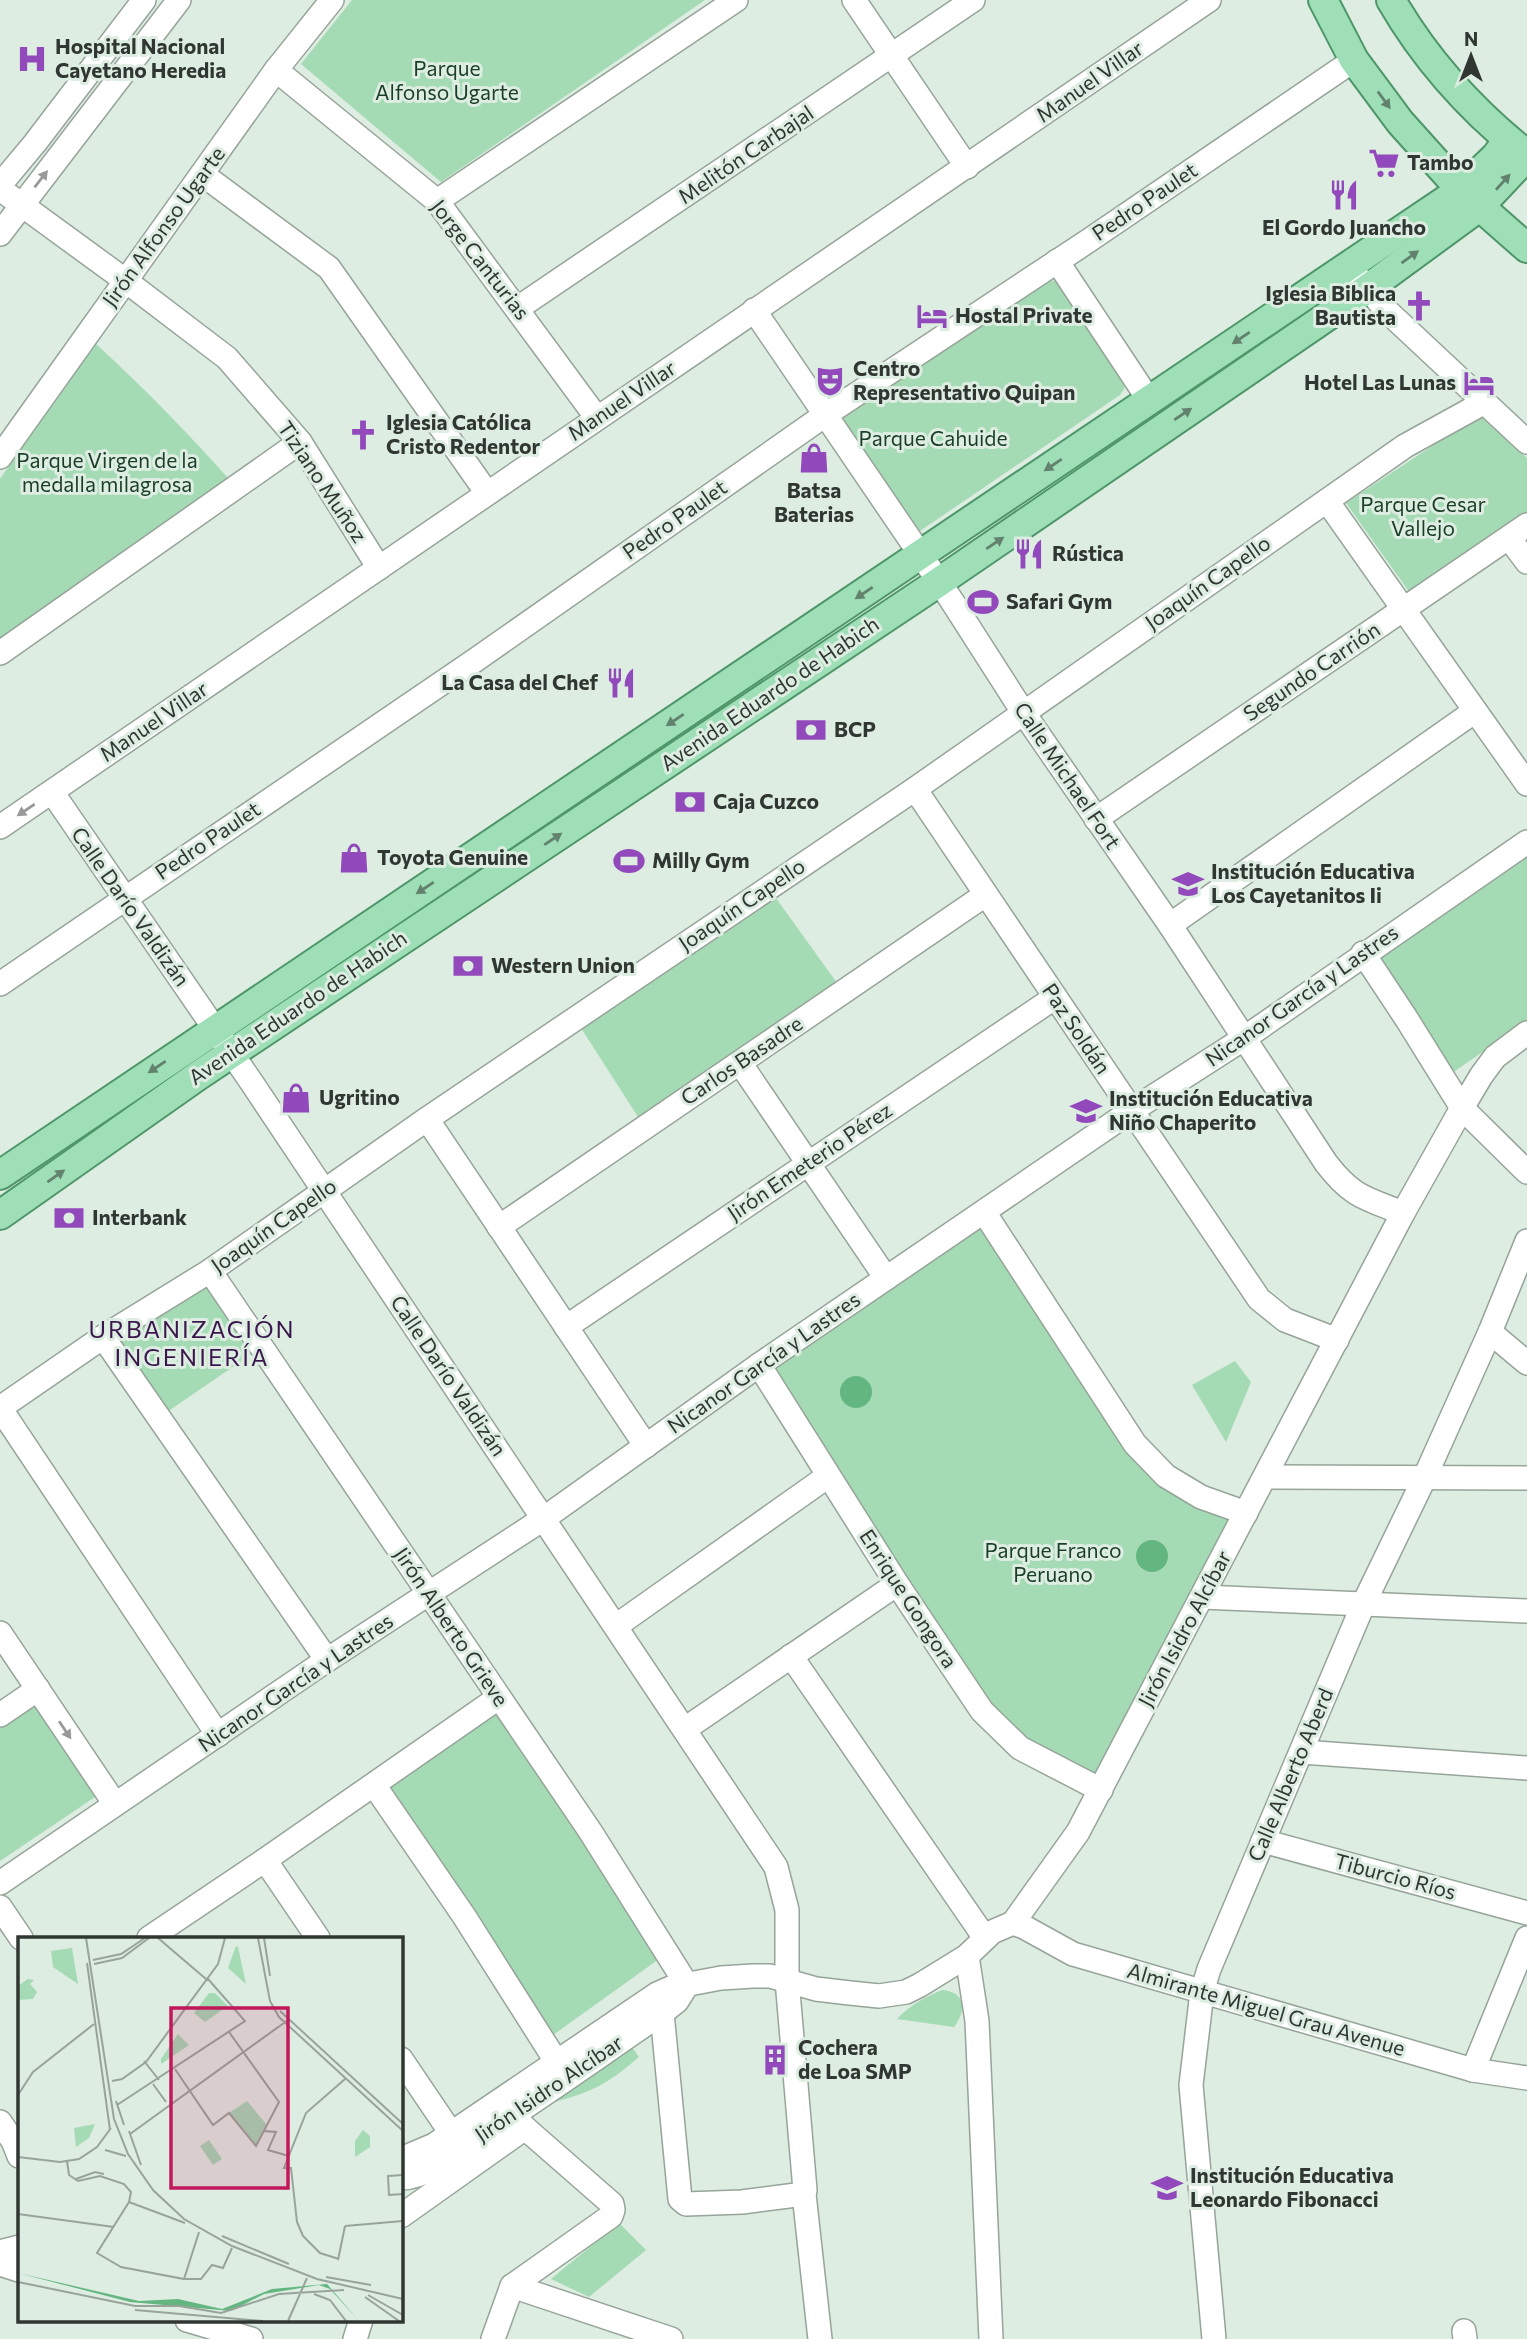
<svg xmlns="http://www.w3.org/2000/svg" width="1527" height="2339" viewBox="0 0 1527 2339" font-family="Commissioner,sans-serif">
<style>
.green{fill:#a4dab4}
.water{fill:#63b680}
.lines{fill:none;stroke-linecap:round;stroke-linejoin:round}
.minor-casing{stroke:#96a499;stroke-width:26}
.major-casing{stroke:#4e9669;stroke-width:32}
.minor{stroke:#fff;stroke-width:23}
.major{stroke:#9edfb7;stroke-width:28}
.oneway{fill:#62826d}
.oneway2{fill:#989a98}
.labels{text-anchor:middle;stroke-width:6;stroke-linejoin:round;paint-order:stroke}
.poi-label{font-size:21px;font-weight:bold;fill:#303631;stroke:#ddede1;text-anchor:start}
.park-label{font-size:21px;fill:#1b3e27;stroke:#ddede1}
.street-label{font-size:21px;fill:#303631;stroke:#ddede1}
.quarter-label{font-size:24px;letter-spacing:2px;fill:#3a164d;stroke:#ddede1}
.inset-road{fill:none;stroke:#98a49b;stroke-width:2}
.view{fill:#c2185b;fill-opacity:0.15;stroke:#c2185b;stroke-width:3.5}
.inset-edge{fill:none;stroke:#303631;stroke-width:3.5}
</style>
<rect width="100%" height="100%" fill="#ddede1"/>
<g class="green">
<path d="M352 0H705L441 182 301 64Z"/>
<path d="M1045 279 1055 281 1124 383V389L1120 395 917 533 838 426 841 416Z"/>
<path d="M95 343C145 389 191 436 235 486L0 648V479Z"/>
<path d="M1479 415 1527 458V512L1410 593 1346 503Z"/>
<path d="M1527 852V1021L1455 1071 1446 1070 1375 963 1379 951Z"/>
<path d="M773 894 837 983 640 1120 581 1028Z"/>
<path d="M984 1212 1135 1444 1246 1513 1101 1790 1020 1748 759 1365Z"/>
<path d="M209 1282 256 1351 167 1412 119 1342Z"/>
<path d="M1235 1361 1251 1382 1226 1442 1192 1385Z"/>
<path d="M38 1701 101 1793 0 1861V1727Z"/>
<path d="M500 1710 666 1954 553 2035 383 1788Z"/>
<path d="M942 1990C966 1992 967 2010 954 2027L897 2019C909 2006 925 1997 942 1990Z"/>
<path d="M631 2046 639 2057C608 2084 589 2094 549 2103Z"/>
<path d="M619 2223 646 2250 589 2297 551 2279Z"/>
</g>
<g class="water">
<circle cx="856" cy="1392" r="16"/>
<circle cx="1152" cy="1556" r="16"/>
</g>
<g class="lines">
<g class="minor-casing">
<g id="minor">
<path d="M854 0 967 167"/>
<path d="M276 70 437 201 597 418"/>
<path d="M202 174 329 268 487 493"/>
<path d="M0 185 35 143 144 0"/>
<path d="M0 189 126 281 227 358 300 442 379 568"/>
<path d="M437 201 736 0"/>
<path d="M0 234 179 0"/>
<path d="M1057 261 1149 400"/>
<path d="M1357 276 1387 311 1527 442"/>
<path d="M518 308 973 0"/>
<path d="M754 310 950 598 1023 712 1170 925 1326 1163C1352 1197 1365 1198 1403 1213"/>
<path d="M0 457 276 70 332 0"/>
<path d="M1327 501 1527 784"/>
<path d="M1509 538 1527 562"/>
<path d="M0 653 300 442"/>
<path d="M915 789 1259 1299 1285 1320 1337 1340"/>
<path d="M52 792 252 1083 776 1867 787 1910V1980L805 2190 804 2194 820 2339"/>
<path d="M1096 819 1527 525"/>
<path d="M0 827 1209 0"/>
<path d="M1170 925 1475 711"/>
<path d="M1363 953 1406 1018 1462 1108 1527 1172"/>
<path d="M0 984 474 661 825 415 1088 241 1354 60"/>
<path d="M740 1063 886 1278"/>
<path d="M427 1119 646 1446"/>
<path d="M984 1212 1135 1444 1166 1476 1201 1497 1246 1513"/>
<path d="M499 1227 985 895"/>
<path d="M210 1271 590 1831 687 1985"/>
<path d="M566 1327 1054 998"/>
<path d="M1490 1332 1527 1363"/>
<path d="M103 1337 327 1660"/>
<path d="M759 1365 897 1584 982 1711 1020 1748 1101 1790"/>
<path d="M0 1408 103 1337 210 1271 427 1119 915 789 1405 446 1483 403"/>
<path d="M0 1408 218 1735"/>
<path d="M1265 1477 1527 1478"/>
<path d="M1202 1597 1527 1611"/>
<path d="M616 1626 828 1476"/>
<path d="M0 1633 115 1804"/>
<path d="M791 1656 985 1938"/>
<path d="M0 1715 38 1689"/>
<path d="M685 1729 897 1584"/>
<path d="M1302 1752 1527 1768"/>
<path d="M374 1785 464 1916 556 2061"/>
<path d="M1263 1841 1527 1913"/>
<path d="M265 1860 318 1938"/>
<path d="M0 1883 327 1660 543 1519 759 1365 1131 1111 1243 1039 1527 842"/>
<path d="M0 1907 21 1938"/>
<path d="M1013 1923 1024 1927 1073 1954 1473 2070 1527 2078"/>
<path d="M149 1938 265 1860 498 1698"/>
<path d="M967 1956 977 2021 991 2339"/>
<path d="M662 2013 680 2199 686 2204 742 2202 804 2194"/>
<path d="M401 2059 451 2133"/>
<path d="M1473 2070 1527 1938"/>
<path d="M0 2122 13 2141 19 2156"/>
<path d="M401 2159 434 2145 657 1994 673 1987 721 1978 753 1976H770L816 1989 850 1993 879 1996 906 1992 920 1985 967 1956 992 1932 1013 1923 1078 1832 1403 1213 1462 1108 1481 1076 1495 1057 1527 1033"/>
<path d="M401 2178C431 2177 460 2150 485 2133 545 2095 603 2053 662 2013L677 2001 687 1985"/>
<path d="M401 2216 525 2128"/>
<path d="M0 2252 19 2247"/>
<path d="M0 2264 19 2270"/>
<path d="M512 2286 671 2339"/>
<path d="M187 2320 251 2339"/>
<path d="M1464 2331 1465 2339"/>
<path d="M355 2339 361 2320"/>
<path d="M493 2339 512 2286 611 2216 613 2210 612 2204 525 2128 514 2115"/>
<path d="M1214 2339 1191 2085 1202 1992 1209 1969 1363 1605 1424 1479 1490 1332 1527 1241"/>
</g>
</g>
<g class="major-casing">
<g id="major">
<path d="M1323 0 1354 60 1400 122 1461 190 1527 248"/>
<path d="M1391 0C1425 59 1468 107 1521 150"/>
<path d="M0 1175 1461 190 1496 156 1508 140"/>
<path d="M0 1215 199 1075 939 582 1367 289 1479 207 1527 156"/>
</g>
</g>
<use href="#minor" class="minor"/>
<use href="#major" class="major"/>
</g>
<defs><path id="oneway-solid" d="M-6-.8H1V-3.2L6.5 0L1 3.2V.8H-6Z" transform="scale(1.75)"/></defs>
<g class="oneway">
<use href="#oneway-solid" transform="translate(1384 100) rotate(54)"/>
<use href="#oneway-solid" transform="translate(1503 182) rotate(-48)"/>
<use href="#oneway-solid" transform="translate(1410 257) rotate(-36)"/>
<use href="#oneway-solid" transform="translate(1241 338) rotate(146)"/>
<use href="#oneway-solid" transform="translate(1183 414) rotate(-34)"/>
<use href="#oneway-solid" transform="translate(1053 465) rotate(146)"/>
<use href="#oneway-solid" transform="translate(995 543) rotate(-34)"/>
<use href="#oneway-solid" transform="translate(864 593) rotate(146)"/>
<use href="#oneway-solid" transform="translate(675 720) rotate(146)"/>
<use href="#oneway-solid" transform="translate(553 839) rotate(-34)"/>
<use href="#oneway-solid" transform="translate(425 888) rotate(146)"/>
<use href="#oneway-solid" transform="translate(157 1067) rotate(146)"/>
<use href="#oneway-solid" transform="translate(56 1176) rotate(-35)"/>
</g>
<g class="oneway2">
<use href="#oneway-solid" transform="translate(41 179) rotate(-52)"/>
<use href="#oneway-solid" transform="translate(26 810) rotate(146)"/>
<use href="#oneway-solid" transform="translate(65 1730) rotate(56)"/>
</g>
<defs>
<g id="hospital-bare" transform="scale(2.415)"><path d="M-5-5h3v3.5h4V-5h3V5h-3V1.5h-4V5h-3Z" fill="#9249bb" stroke="#ddede1" stroke-width="2.5" paint-order="stroke"/></g>
<g id="supermarket-bare" transform="scale(2.415)"><path d="M-6-5.5h2.5l.6 2H6L4.5 2H-2.5L-4.4-4H-6ZM-1.5 3.2a1.3 1.3 0 1 0 .1 0ZM3 3.2a1.3 1.3 0 1 0 .1 0Z" fill="#9249bb" stroke="#ddede1" stroke-width="2.5" paint-order="stroke"/></g>
<g id="restaurant-bare" transform="scale(2.415)"><path d="M-5-6h1v4h1v-4h1v4h1v-4h1v5L-1.5 .5V6h-2V.5L-5-1ZM5-6V6H3V1.5H1.5Q1.5-4 5-6Z" fill="#9249bb" stroke="#ddede1" stroke-width="2.5" paint-order="stroke"/></g>
<g id="church-bare" transform="scale(2.415)"><path d="M-1.2-6h2.4v3.5h3.3v2.4h-3.3V6h-2.4V-.1h-3.3v-2.4h3.3Z" fill="#9249bb" stroke="#ddede1" stroke-width="2.5" paint-order="stroke"/></g>
<g id="hotel-bare" transform="scale(2.415)"><path d="M-6-4.5h1.5V1H6V5H4.5V3h-9V5H-6ZM-4 0a1.8 1.8 0 1 1 3.6 0ZM.5 0V-2.5h3Q6-2.5 6 0Z" fill="#9249bb" stroke="#ddede1" stroke-width="2.5" paint-order="stroke"/></g>
<g id="theatre-bare" transform="scale(2.415)"><path d="M-5-5.5Q0-4 5-5.5V0Q5 5 0 6Q-5 5-5 0ZM-3.3-2.5H-1v1.5H-3.3ZM1-2.5H3.3v1.5H1ZM-2.8 1Q0 5.5 2.8 1Z" fill="#9249bb" stroke="#ddede1" stroke-width="2.5" paint-order="stroke"/></g>
<g id="shop-bare" transform="scale(2.415)"><path d="M-5-2.5h2.3a2.7 3.5 0 0 1 5.4 0H5L5.5 6h-11ZM-1.5-2.5h3a1.5 2.3 0 0 0-3 0Z" fill="#9249bb" stroke="#ddede1" stroke-width="2.5" paint-order="stroke"/></g>
<g id="stadium-bare" transform="scale(2.415)"><path d="M0-5a6.5 5 0 1 0 0 10a6.5 5 0 1 0 0-10ZM-3.5-1.8h7v3.6h-7Z" fill="#9249bb" stroke="#ddede1" stroke-width="2.5" paint-order="stroke"/></g>
<g id="bank-bare" transform="scale(2.415)"><path d="M-6-4H6V4H-6ZM0-2.3a2.3 2.3 0 1 0 0 4.6a2.3 2.3 0 1 0 0-4.6Z" fill="#9249bb" stroke="#ddede1" stroke-width="2.5" paint-order="stroke"/></g>
<g id="school-bare" transform="scale(2.415)"><path d="M0-5L7-2L0 1L-7-2ZM-4 1L0 2.5L4 1V4Q0 6-4 4Z" fill="#9249bb" stroke="#ddede1" stroke-width="2.5" paint-order="stroke"/></g>
<g id="building-bare" transform="scale(2.415)"><path d="M-4-6H4V6H1V3H-1V6H-4ZM-2.5-4.3h1.7v1.8h-1.7ZM.8-4.3h1.7v1.8H.8ZM-2.5-1h1.7V.8h-1.7ZM.8-1h1.7V.8H.8Z" fill="#9249bb" stroke="#ddede1" stroke-width="2.5" paint-order="stroke"/></g>
</defs>
<g fill-rule="evenodd">
<use href="#hospital-bare" x="32" y="59"/>
<use href="#supermarket-bare" x="1384" y="163"/>
<use href="#restaurant-bare" x="1344" y="195"/>
<use href="#church-bare" x="1419" y="306"/>
<use href="#hotel-bare" x="932" y="316"/>
<use href="#theatre-bare" x="830" y="381"/>
<use href="#hotel-bare" x="1479" y="383"/>
<use href="#church-bare" x="363" y="435"/>
<use href="#shop-bare" x="814" y="458"/>
<use href="#restaurant-bare" x="1029" y="554"/>
<use href="#stadium-bare" x="983" y="602"/>
<use href="#restaurant-bare" x="621" y="683"/>
<use href="#bank-bare" x="811" y="730"/>
<use href="#bank-bare" x="690" y="802"/>
<use href="#shop-bare" x="354" y="858"/>
<use href="#stadium-bare" x="629" y="861"/>
<use href="#school-bare" x="1188" y="884"/>
<use href="#bank-bare" x="468" y="966"/>
<use href="#shop-bare" x="296" y="1098"/>
<use href="#school-bare" x="1086" y="1111"/>
<use href="#bank-bare" x="69" y="1218"/>
<use href="#building-bare" x="775" y="2060"/>
<use href="#school-bare" x="1167" y="2188"/>
</g>
<g class="labels">
<g class="poi-label">
<text x="55" y="54">Hospital Nacional<tspan x="55" dy="24">Cayetano Heredia</tspan></text>
<text x="1407" y="170">Tambo</text>
<text x="1344" y="235" text-anchor="middle">El Gordo Juancho</text>
<text x="1396" y="301" text-anchor="end">Iglesia Biblica<tspan x="1396" dy="24">Bautista</tspan></text>
<text x="955" y="323">Hostal Private</text>
<text x="853" y="376">Centro<tspan x="853" dy="24">Representativo Quipan</tspan></text>
<text x="1456" y="390" text-anchor="end">Hotel Las Lunas</text>
<text x="386" y="430">Iglesia Católica<tspan x="386" dy="24">Cristo Redentor</tspan></text>
<text x="814" y="498" text-anchor="middle">Batsa<tspan x="814" dy="24">Baterias</tspan></text>
<text x="1052" y="561">Rústica</text>
<text x="1006" y="609">Safari Gym</text>
<text x="598" y="690" text-anchor="end">La Casa del Chef</text>
<text x="834" y="737">BCP</text>
<text x="713" y="809">Caja Cuzco</text>
<text x="377" y="865">Toyota Genuine</text>
<text x="652" y="868">Milly Gym</text>
<text x="1211" y="879">Institución Educativa<tspan x="1211" dy="24">Los Cayetanitos Ii</tspan></text>
<text x="491" y="973">Western Union</text>
<text x="319" y="1105">Ugritino</text>
<text x="1109" y="1106">Institución Educativa<tspan x="1109" dy="24">Niño Chaperito</tspan></text>
<text x="92" y="1225">Interbank</text>
<text x="798" y="2055">Cochera<tspan x="798" dy="24">de Loa SMP</tspan></text>
<text x="1190" y="2183">Institución Educativa<tspan x="1190" dy="24">Leonardo Fibonacci</tspan></text>
</g>
<g class="park-label">
<text x="447" y="76">Parque<tspan x="447" dy="24">Alfonso Ugarte</tspan></text>
<text x="933" y="446">Parque Cahuide</text>
<text x="107" y="468">Parque Virgen de la<tspan x="107" dy="24">medalla milagrosa</tspan></text>
<text x="1423" y="512">Parque Cesar<tspan x="1423" dy="24">Vallejo</tspan></text>
<text x="1053" y="1558">Parque Franco<tspan x="1053" dy="24">Peruano</tspan></text>
</g>
<g class="street-label">
<text transform="translate(1090 82) rotate(-35)" y="7">Manuel Villar</text>
<text transform="translate(746 155) rotate(-34)" y="7">Melitón Carbajal</text>
<text transform="translate(1145 202) rotate(-34)" y="7">Pedro Paulet</text>
<text transform="translate(164 227) rotate(-54)" y="7">Jirón Alfonso Ugarte</text>
<text transform="translate(480 260) rotate(52)" y="7">Jorge Canturias</text>
<text transform="translate(622 401) rotate(-34)" y="7">Manuel Villar</text>
<text transform="translate(322 482) rotate(56)" y="7">Tiziano Muñoz</text>
<text transform="translate(675 520) rotate(-35)" y="7">Pedro Paulet</text>
<text transform="translate(1208 583) rotate(-35)" y="7">Joaquín Capello</text>
<text transform="translate(1312 672) rotate(-34)" y="7">Segundo Carrión</text>
<text transform="translate(770 694) rotate(-34)" y="7">Avenida Eduardo de Habich</text>
<text transform="translate(154 722) rotate(-34)" y="7">Manuel Villar</text>
<text transform="translate(1067 776) rotate(56)" y="7">Calle Michael Fort</text>
<text transform="translate(208 841) rotate(-34)" y="7">Pedro Paulet</text>
<text transform="translate(742 905) rotate(-34)" y="7">Joaquín Capello</text>
<text transform="translate(130 907) rotate(55)" y="7">Calle Darío Valdizán</text>
<text transform="translate(1302 996) rotate(-35)" y="7">Nicanor García y Lastres</text>
<text transform="translate(298 1008) rotate(-34)" y="7">Avenida Eduardo de Habich</text>
<text transform="translate(1076 1029) rotate(56)" y="7">Paz Soldán</text>
<text transform="translate(742 1061) rotate(-34)" y="7">Carlos Basadre</text>
<text transform="translate(810 1162) rotate(-34)" y="7">Jirón Emeterio Pérez</text>
<text transform="translate(274 1226) rotate(-35)" y="7">Joaquín Capello</text>
<text transform="translate(764 1363) rotate(-35)" y="7">Nicanor García y Lastres</text>
<text transform="translate(448 1376) rotate(56)" y="7">Calle Darío Valdizán</text>
<text transform="translate(908 1599) rotate(57)" y="7">Enrique Gongora</text>
<text transform="translate(451 1627) rotate(56)" y="7">Jirón Alberto Grieve</text>
<text transform="translate(1185 1629) rotate(-62)" y="7">Jirón Isidro Alcíbar</text>
<text transform="translate(296 1683) rotate(-34)" y="7">Nicanor García y Lastres</text>
<text transform="translate(1291 1775) rotate(-67)" y="7">Calle Alberto Aberd</text>
<text transform="translate(1395 1877) rotate(15)" y="7">Tiburcio Ríos</text>
<text transform="translate(1266 2010) rotate(16)" y="7">Almirante Miguel Grau Avenue</text>
<text transform="translate(549 2089) rotate(-34)" y="7">Jirón Isidro Alcíbar</text>
</g>
<g class="quarter-label">
<text x="192" y="1338">URBANIZACIÓN<tspan x="192" dy="28">INGENIERÍA</tspan></text>
</g>
</g>
<g transform="translate(18 1937)">
<rect width="385" height="385" fill="#ddede1"/>
<path d="M218 9 220 10 228 47 210 31ZM54 11 60 47 35 30 33 14ZM10 42 16 43 12 47 19 55 15 62 0 63V49ZM191 56H197L210 69 187 85 176 76ZM160 97 171 108 143 127V122ZM229 164 249 188 238 209 211 176ZM77 187 71 201 58 210 56 191ZM345 193 352 199V210L337 220V204ZM191 203 204 222 195 228 182 209Z" fill="#a4dab4"/>
<path d="M0 336 121 364 160 362 204 372 254 352 309 347 341 384 312 352 301 348 246 357 213 374 112 365Z" fill="#63b680"/>
<path class="inset-road" d="M68 1 96 182 110 217 135 253 166 282 214 309 299 342 385 362M140 1 188 42M240 1 252 64 261 80 385 194M246 1 252 39M75 23 103 17 127 1M69 26 92 193M76 27 104 21 131 1M262 74 385 187M126 124 141 143M157 132 195 188 211 176 238 209 261 165 211 95M94 144 104 142 128 125 200 27 207 1M135 147 148 165M0 158 15 135 76 87M98 164 106 188M99 168 227 84 190 42M111 194 123 228M245 194 258 195 250 213 271 219M112 197 270 83M87 213 108 219M0 220 42 225 61 222 79 210 93 191M49 224 51 238 60 244 82 239 106 247 113 255 111 265M385 238 370 239 371 258 385 257M58 242 77 235 86 237M0 277 96 290M167 286 111 265 79 316 103 330 166 342 181 295M327 289 385 284M204 299 271 327M321 322 302 316 285 299 279 285 273 231H266L288 176 327 142M320 323 327 289M308 340 353 348M167 342H183L194 328 205 331 214 311M0 345 117 369H161L203 376 261 357 326 353M296 357 312 363 328 384M350 358 385 378M347 360 381 384M117 373 245 384M270 384 289 341"/>
<path class="view" d="M153 71H270V251H153Z"/>
<rect width="385" height="385" class="inset-edge"/>
</g>
<g transform="translate(1471 56)" stroke="#ddede1" stroke-width="5" paint-order="stroke">
<path d="M0-5L12 26L0 18L-12 26Z" fill="#303631"/>
<text y="-10" font-size="19" font-weight="bold" text-anchor="middle" fill="#303631">N</text>
</g>
</svg>
